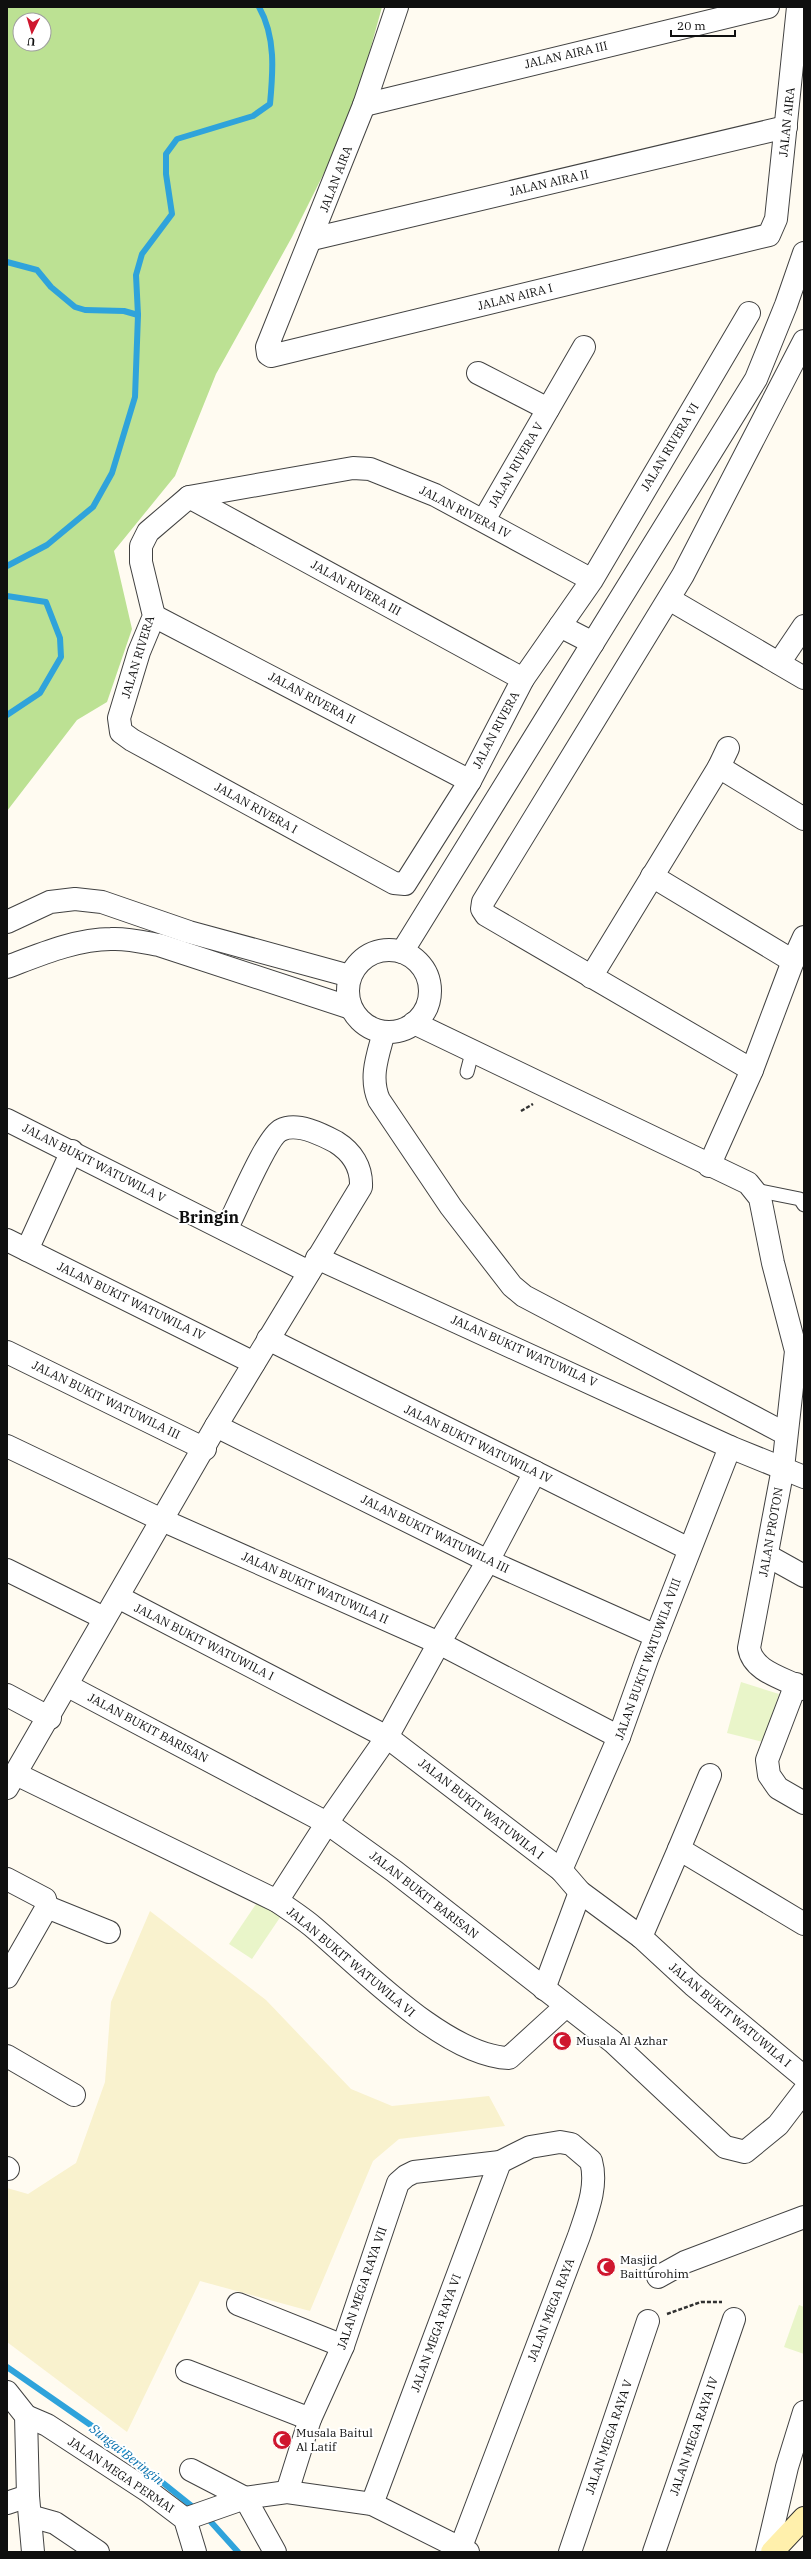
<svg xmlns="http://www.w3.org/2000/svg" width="811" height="2559" viewBox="0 0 811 2559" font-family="'IBM Plex Serif',serif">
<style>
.farmland{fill:#f9f2ce}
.forest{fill:#bce193;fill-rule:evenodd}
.pitch{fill:#e9f5c9}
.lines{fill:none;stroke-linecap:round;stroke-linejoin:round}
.stream{stroke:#2fa3db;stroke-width:6}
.lane-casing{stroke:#424242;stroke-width:15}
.street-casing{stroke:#424242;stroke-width:24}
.secondary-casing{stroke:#313131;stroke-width:24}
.path{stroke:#313131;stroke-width:2.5;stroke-dasharray:4 2;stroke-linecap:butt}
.lane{stroke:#fff;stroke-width:13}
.street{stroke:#fff;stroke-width:22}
.secondary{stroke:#fff0ac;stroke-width:22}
.labels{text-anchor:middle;stroke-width:4;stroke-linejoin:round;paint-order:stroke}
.street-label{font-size:12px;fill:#0f0f0f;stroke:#fff}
.poi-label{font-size:12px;fill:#0f0f0f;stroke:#fff;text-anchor:start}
.water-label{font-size:13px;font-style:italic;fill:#0a73af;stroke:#fff}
.district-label{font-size:16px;font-weight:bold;fill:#0f0f0f;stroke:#fff}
</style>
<rect width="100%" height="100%" fill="#fffbf1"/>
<path class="farmland" d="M150 1911 266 2000 351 2089 392 2106 489 2096 505 2126 399 2139 373 2161 310 2311 200 2281 127 2432 7 2342V2188L28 2194 76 2163 105 2082 111 2002Z"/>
<path class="forest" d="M7 7H382L351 119 292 237 216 374 175 476 114 551 132 629 107 702 77 720 7 811ZM20 20H44V44H20Z"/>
<g class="pitch">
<path d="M741 1682 779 1694 763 1742 727 1733Z"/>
<path d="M260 1898 283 1913 252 1959 229 1944Z"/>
<path d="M799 2305 804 2307V2354L784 2347Z"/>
</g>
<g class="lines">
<g class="stream">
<path d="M7 262 37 270 51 287 75 307 85 310 124 311 138 315"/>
<path d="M7 566 47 545 93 507 112 473 135 397 138 315 136 275 142 254 172 214 166 174V154L177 139 253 116 270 104C273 72 276 37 259 7"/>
<path d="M7 596 46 602 60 638 61 657 40 693 7 715"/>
<path d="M7 2367 92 2426 193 2507"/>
<path d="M211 2522 238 2552"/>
</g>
<g class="lane-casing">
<g id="lane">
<path d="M467 1072 472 1053"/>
<path d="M755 1190 800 1199 804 1205"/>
</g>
</g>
<g class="street-casing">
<g id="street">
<path d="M397 7 364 105 267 347 268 354 271 356 769 235 776 219 798 7"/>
<path d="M364 105 768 7"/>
<path d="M312 239 786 127"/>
<path d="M804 341 683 575 483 902 482 909 486 915 752 1070 793 961 804 937"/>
<path d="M478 373 548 409"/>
<path d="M189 497 523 679"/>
<path d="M484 520 584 347"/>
<path d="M592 580 435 495 370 469 353 468 189 497 148 532 141 546V562L154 616 139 652 119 718 121 732 132 740 394 883 405 884 470 781 523 679 592 580 749 313"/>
<path d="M669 599 804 678"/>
<path d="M154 616 470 781"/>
<path d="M560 626 593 643"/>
<path d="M779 663 804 626"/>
<path d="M719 767 804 819"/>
<path d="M652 876 793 961"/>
<path d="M7 922 50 902 75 899 102 902 189 932 350 976"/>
<circle cx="389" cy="991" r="41"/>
<path d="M402 952 756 379 786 305 804 253"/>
<path d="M7 967C39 955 76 939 111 939 127 938 143 942 159 945L351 1008"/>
<path d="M591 977 719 767 728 748"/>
<path d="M414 1023 748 1183 760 1198 773 1263 796 1351 783 1468 749 1648C753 1672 784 1678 804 1689"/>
<path d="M384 1032C378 1055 369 1077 379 1100L451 1207 512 1286 524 1296 786 1434"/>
<path d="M7 1120 309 1272"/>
<path d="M709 1166 752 1070"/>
<path d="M7 1240 254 1363"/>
<path d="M27 1250 72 1151"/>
<path d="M317 1258 730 1447 804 1477"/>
<path d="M268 1339 689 1549"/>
<path d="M7 1352 205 1449"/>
<path d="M216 1426 488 1561 656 1636"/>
<path d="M7 1446 162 1520 439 1643 619 1737"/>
<path d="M768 1556 804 1576"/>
<path d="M7 1570 104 1618"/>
<path d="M118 1597 387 1737 561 1870 580 1892 641 1937 693 1985 804 2077"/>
<path d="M796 1684 767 1760 769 1775 778 1788 804 1803"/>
<path d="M68 1686 327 1823 394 1871 613 2042 725 2147 745 2152 778 2125 804 2091"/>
<path d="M7 1695 50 1718"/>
<path d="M16 1774 277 1901C289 1909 301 1917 312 1926 361 1967 445 2056 509 2058L566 2006"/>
<path d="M7 1788 216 1426 361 1187C362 1167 352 1152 336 1142 321 1134 297 1122 281 1130 267 1136 235 1213 226 1230"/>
<path d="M679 1849 710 1775"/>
<path d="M561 1870 619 1737 647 1659 730 1447"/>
<path d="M7 1879 45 1899 47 1907"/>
<path d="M277 1901 327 1823 387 1737 439 1643 488 1561 535 1472"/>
<path d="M47 1907 109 1932"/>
<path d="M641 1937 679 1849 804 1924"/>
<path d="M7 1977 47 1907"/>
<path d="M544 1989 580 1892"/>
<path d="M7 2056 74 2095"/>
<path d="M7 2168 8 2169"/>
<path d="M658 2277 685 2262 804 2217"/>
<path d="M238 2304 343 2346"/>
<path d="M187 2371 310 2419"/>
<path d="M7 2392 26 2416 28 2496 33 2552"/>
<path d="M26 2416 47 2425 148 2491 185 2519 195 2552"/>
<path d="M191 2470 245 2498 275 2552"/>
<path d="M287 2492 310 2419 343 2346 398 2183 406 2176 414 2172 500 2162 530 2147 560 2142 571 2144 591 2161C598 2186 587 2212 579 2236L459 2552"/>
<path d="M7 2503 28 2496"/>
<path d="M372 2504 500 2162"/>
<path d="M30 2516 55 2523 98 2552"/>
<path d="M185 2519 245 2498 287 2492 372 2504 468 2552"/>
<path d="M570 2552 648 2321"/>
<path d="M654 2552 734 2319"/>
<path d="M767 2552 787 2467 804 2412"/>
</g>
</g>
<g class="secondary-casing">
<path id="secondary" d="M772 2552 804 2518"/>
</g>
<g class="path">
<path d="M521 1111 533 1104"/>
<path d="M667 2314 701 2302H722"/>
</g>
<use href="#lane" class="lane"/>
<use href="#street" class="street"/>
<use href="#secondary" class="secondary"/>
</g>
<defs>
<g id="mosque-disc" transform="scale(1)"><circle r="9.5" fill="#cf172e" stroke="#fff"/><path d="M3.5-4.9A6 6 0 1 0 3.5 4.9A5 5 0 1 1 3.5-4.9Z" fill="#fff"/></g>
</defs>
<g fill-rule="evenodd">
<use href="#mosque-disc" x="562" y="2041"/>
<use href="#mosque-disc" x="606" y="2267"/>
<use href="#mosque-disc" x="282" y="2440"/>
</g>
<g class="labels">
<g class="street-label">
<text transform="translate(566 55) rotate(-13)" y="4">JALAN AIRA III</text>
<text transform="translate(787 122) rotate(-84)" y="4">JALAN AIRA</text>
<text transform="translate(336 179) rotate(-69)" y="4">JALAN AIRA</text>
<text transform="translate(549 183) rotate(-13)" y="4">JALAN AIRA II</text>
<text transform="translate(515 297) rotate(-14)" y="4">JALAN AIRA I</text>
<text transform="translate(670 447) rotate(-59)" y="4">JALAN RIVERA VI</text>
<text transform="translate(516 465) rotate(-60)" y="4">JALAN RIVERA V</text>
<text transform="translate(465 512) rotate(27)" y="4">JALAN RIVERA IV</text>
<text transform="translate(356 588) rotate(29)" y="4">JALAN RIVERA III</text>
<text transform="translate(138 657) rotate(-73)" y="4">JALAN RIVERA</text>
<text transform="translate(312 698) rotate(28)" y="4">JALAN RIVERA II</text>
<text transform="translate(496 730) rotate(-62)" y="4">JALAN RIVERA</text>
<text transform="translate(256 808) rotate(29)" y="4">JALAN RIVERA I</text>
<text transform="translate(94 1163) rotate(27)" y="4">JALAN BUKIT WATUWILA V</text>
<text transform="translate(131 1301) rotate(26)" y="4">JALAN BUKIT WATUWILA IV</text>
<text transform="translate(524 1351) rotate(24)" y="4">JALAN BUKIT WATUWILA V</text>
<text transform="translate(106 1400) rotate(26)" y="4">JALAN BUKIT WATUWILA III</text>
<text transform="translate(478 1444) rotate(26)" y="4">JALAN BUKIT WATUWILA IV</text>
<text transform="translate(771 1532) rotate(-80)" y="4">JALAN PROTON</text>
<text transform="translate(435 1534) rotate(26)" y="4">JALAN BUKIT WATUWILA III</text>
<text transform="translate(315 1588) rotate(24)" y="4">JALAN BUKIT WATUWILA II</text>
<text transform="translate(204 1642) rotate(27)" y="4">JALAN BUKIT WATUWILA I</text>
<text transform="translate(648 1659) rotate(-70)" y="4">JALAN BUKIT WATUWILA VIII</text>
<text transform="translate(148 1728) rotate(28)" y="4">JALAN BUKIT BARISAN</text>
<text transform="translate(481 1809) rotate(38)" y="4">JALAN BUKIT WATUWILA I</text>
<text transform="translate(424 1895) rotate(38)" y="4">JALAN BUKIT BARISAN</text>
<text transform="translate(351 1962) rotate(40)" y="4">JALAN BUKIT WATUWILA VI</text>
<text transform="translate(730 2015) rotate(40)" y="4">JALAN BUKIT WATUWILA I</text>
<text transform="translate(362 2288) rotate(-71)" y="4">JALAN MEGA RAYA VII</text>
<text transform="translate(551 2310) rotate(-69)" y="4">JALAN MEGA RAYA</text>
<text transform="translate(436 2333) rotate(-70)" y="4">JALAN MEGA RAYA VI</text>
<text transform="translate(694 2436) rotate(-71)" y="4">JALAN MEGA RAYA IV</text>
<text transform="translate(609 2437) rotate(-71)" y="4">JALAN MEGA RAYA V</text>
<text transform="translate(121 2475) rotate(34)" y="4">JALAN MEGA PERMAI</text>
</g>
<g class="poi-label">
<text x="576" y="2045">Musala Al Azhar</text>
<text x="620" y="2264">Masjid<tspan x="620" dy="14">Baitturohim</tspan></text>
<text x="296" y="2437">Musala Baitul<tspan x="296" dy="14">Al Latif</tspan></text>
</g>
<g class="water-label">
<text transform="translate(127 2454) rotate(38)" y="5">Sungai Beringin</text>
</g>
<g class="district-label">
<text x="209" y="1223">Bringin</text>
</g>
</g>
<rect width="811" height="2559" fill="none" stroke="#0f0f0f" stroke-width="16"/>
<g transform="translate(32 32) rotate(185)"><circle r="19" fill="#ffffff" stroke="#9f9f9f"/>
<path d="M0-3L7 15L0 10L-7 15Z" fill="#cf172e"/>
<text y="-6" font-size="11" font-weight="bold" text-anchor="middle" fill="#0f0f0f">U</text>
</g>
<path d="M671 30v6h64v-6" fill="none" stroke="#0f0f0f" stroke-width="2"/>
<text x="677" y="30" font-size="12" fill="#0f0f0f" stroke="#ffffff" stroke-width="3" paint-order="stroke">20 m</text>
</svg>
